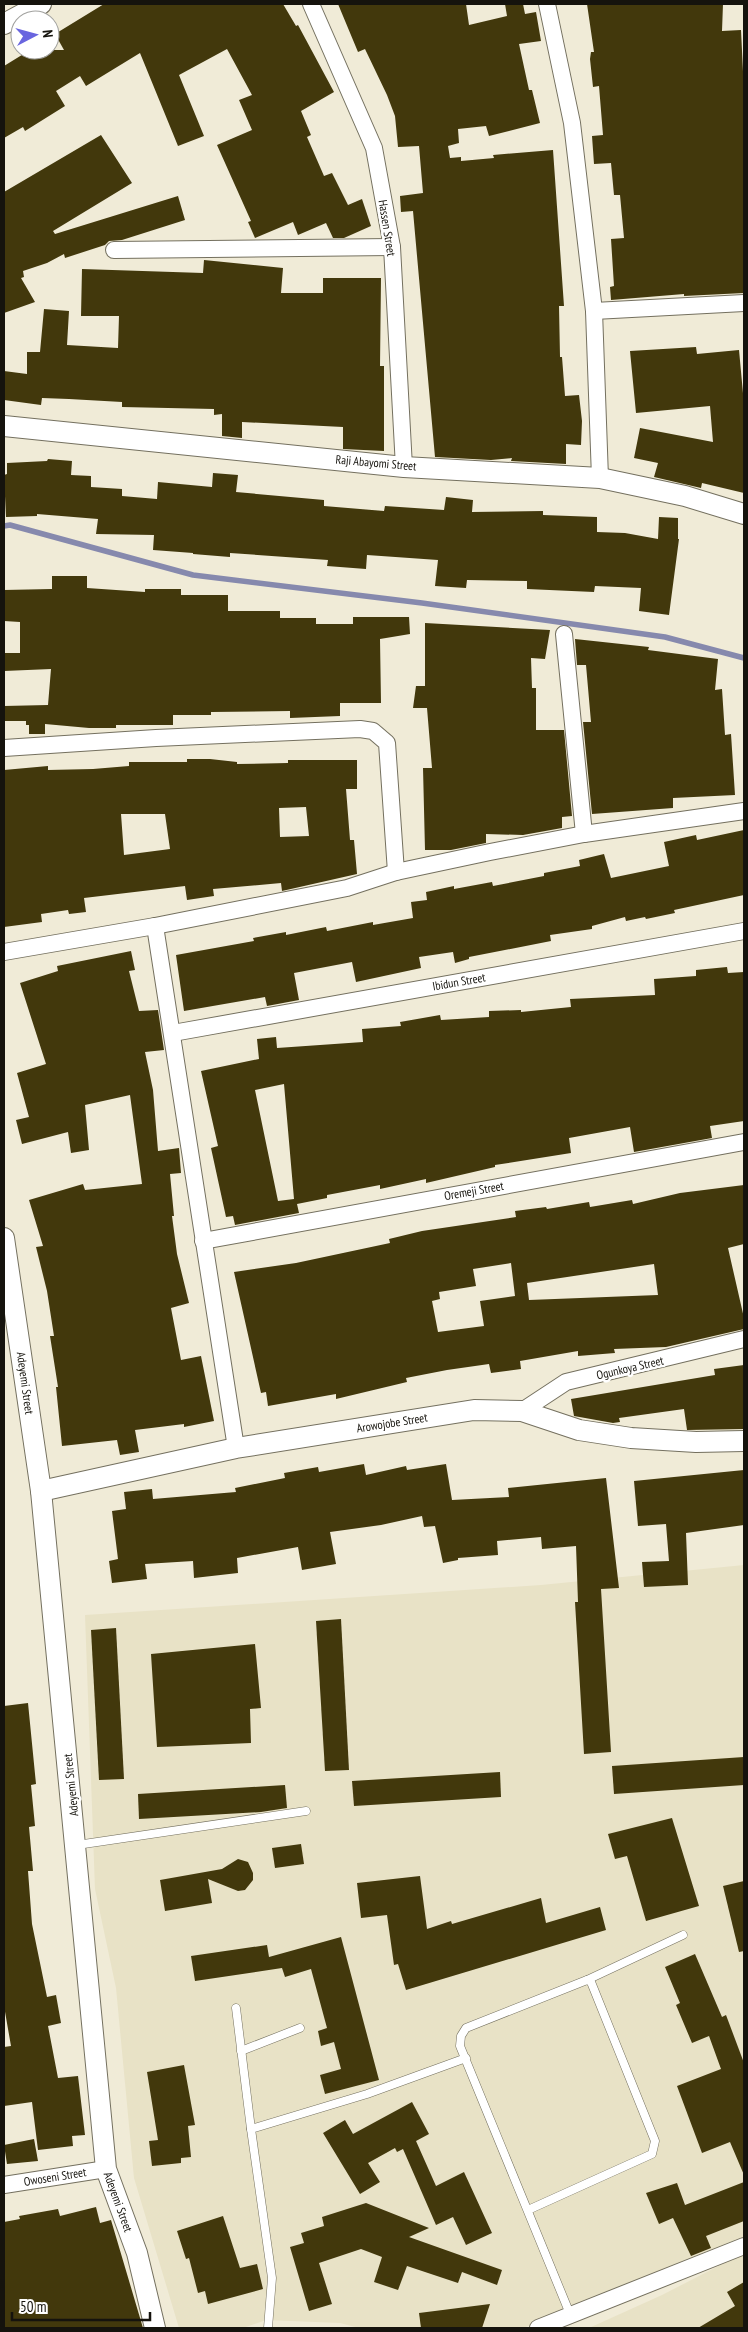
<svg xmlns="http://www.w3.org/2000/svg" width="748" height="2332" viewBox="0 0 748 2332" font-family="'PT Sans Narrow',sans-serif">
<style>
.built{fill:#e8e2c6}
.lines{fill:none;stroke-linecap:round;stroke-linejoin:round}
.stream{stroke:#8689ad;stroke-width:5.5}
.building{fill:#42380c;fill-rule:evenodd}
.service-casing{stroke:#74705f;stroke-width:9}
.minor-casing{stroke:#74705f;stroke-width:18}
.tertiary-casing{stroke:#74705f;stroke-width:22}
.service{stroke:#fff;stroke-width:8}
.minor{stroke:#fff;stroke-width:16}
.tertiary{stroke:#fff;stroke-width:20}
.labels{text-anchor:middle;stroke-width:5;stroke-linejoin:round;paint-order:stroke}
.street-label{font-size:12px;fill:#15130d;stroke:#fff}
</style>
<rect width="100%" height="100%" fill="#f0ebd7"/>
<g class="built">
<path d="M744 1565V2244L523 2328H359L340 2323 266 2320 243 2328H179L134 2178 116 1988 95 1889 85 1615 541 1585Z"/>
<path d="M744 2253V2328H589L662 2295Z"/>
</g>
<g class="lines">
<path class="stream" d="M4 526 10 525 193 575 422 603 665 637 744 658"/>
</g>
<g class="building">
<path d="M104 4H283L296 26 298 25 334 92 301 111 311 135 307 137 324 176 332 173 348 205 362 199 371 226 344 238H333L326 223 298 235 293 222 255 238 248 222 251 221 217 145 252 130 239 100 252 95 227 49 179 75 204 136 178 146 140 53 86 86 80 76 56 91 65 106 25 131 23 127 4 138V66L30 50H64L55 34Z"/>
<path d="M338 4H466L469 25 507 16 505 4H523L525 14 536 12 541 41 519 44 529 90H532L540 123 489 136 486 126 458 129 459 143 448 146 450 158 461 157V161L494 158 493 155 553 150 564 306H559L560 357H562L565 396 579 395 582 421 581 445 566 444V464L511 461 512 458 491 460 435 457 413 211 401 212 400 196 423 193 419 146 398 147 395 116 387 95 365 49 358 52Z"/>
<path d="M587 4H723L722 31 741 30 744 92V293L684 296V294L611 300 610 287 614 286 611 239 624 238 620 195H614L611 163 594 164 592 136 603 135 599 86 593 87 590 59 591 52H594Z"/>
<path d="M101 135 132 183 53 231 55 234 178 196 185 220 122 240 109 241 105 245 65 258 64 254 47 263 23 271 24 277 21 278 35 302 4 313V192Z"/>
<path d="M204 260 283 268 281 293H323V278H381L380 366H384V451L343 449V427L242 422V438L222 436V414L214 415V409L122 407V402L69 399 42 398 41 405 4 400V371L27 374V352H40L44 309 69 311 67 345 118 348 119 316H81L82 269 203 273Z"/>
<path d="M696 347 697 354 739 350 744 404V493L702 483 701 488 654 477 658 463 634 458 640 428 713 442 710 406 636 413 630 351Z"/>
<path d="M48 459 72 461 71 475 91 476V487L122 489V496L157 499 158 482 212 487 213 473 238 475 236 492 324 500V506L384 511 385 506 444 510 446 497 473 500 472 512 543 511V515L597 517V532L625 533 658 539 659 517 678 518V539H679L669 615 639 611 641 588 595 586 594 592 527 589V581L467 580 466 588 435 586 438 560 367 555 366 569 327 566 328 560 230 553V557L193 554V553L153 550 154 535 96 534 98 519 37 514V516L6 517 4 475 7 474V463L47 461Z"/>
<path d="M52 576H87V588L145 592V589H181V595H228V611H280V618H316V624H353V617H409L410 634 380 639 381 703H340V716L290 718V711L211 712V715H173V725H116V728H89L45 724V734H29V725H26V721H4V706L48 705 51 669 4 671V653H20V622L4 621V590L52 589Z"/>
<path d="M425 623 550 630 545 659 531 658 532 688H536V730H564L572 816 562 817V828L523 835 486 834V843L451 850H425L423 768H432L427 708H413L416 686H425Z"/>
<path d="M575 639 649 647 648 650 718 659 715 690 722 689 725 735 731 734 735 795 673 798V808L592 814 583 722H591L586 665H577Z"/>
<path d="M187 759H210L237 762V764L288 763V760H357V789H346L350 840H354L357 874 282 891 281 883 213 889 214 896 187 900 185 886 84 898 86 912 69 914 68 910 41 914 42 922 4 927V770L48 766V770L93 769 129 766V762H187ZM306 807 309 836 280 837 279 808ZM121 814H165L170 849 124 855Z"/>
<path d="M744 830V895L674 910 675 913 646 919 645 917 626 921 625 917 592 926V929L550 935 551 941 469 957V959L455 963 453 952 419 957 421 968 356 982 352 962 294 973 299 1000 267 1006 265 997 184 1011 176 955 254 941 253 938 286 932V935L326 927 327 931 373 922V925L413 918 411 902 427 900 426 892 454 886V889L492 882 493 886 544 876V873L580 866 579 860 604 854 611 878 669 866 664 842 696 835 697 840Z"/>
<path d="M131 951 135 970 129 971 139 1011 158 1010 164 1050 145 1052 153 1090 158 1151 179 1148 181 1173 170 1174 174 1216H172L177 1254 189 1303 171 1308 181 1360 201 1356 214 1421 184 1427V1424L135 1430 139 1452 120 1455 117 1440 62 1446 56 1387H58L50 1336H54L47 1291 36 1247 43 1246 29 1200 83 1184 85 1190 142 1184 130 1095 85 1105 89 1150 71 1153 68 1132 22 1144 16 1120 29 1117 17 1073 46 1064 20 983 58 971 57 966Z"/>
<path d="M727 967 728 973 744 972V1121L710 1126 712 1138 634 1152 630 1127 569 1138 571 1153 495 1165V1167L426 1183V1179L380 1189V1185L327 1195V1198L297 1204 299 1213 235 1225 233 1216 226 1217 211 1148 218 1146 201 1071 259 1059 257 1039 276 1037 277 1048 363 1042 362 1029 401 1026 400 1022 440 1015 441 1020 489 1017V1011L521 1010V1012L571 1007 570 999 655 995 654 979 696 976V970ZM284 1084 294 1199 278 1201 255 1090Z"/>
<path d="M744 1185V1244L728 1248 744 1318V1329L666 1347 614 1349 615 1353 578 1356V1351L520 1361 521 1369 491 1373 489 1364 447 1370 406 1378 407 1382 336 1399V1394L268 1406 266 1392 261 1393 234 1272 296 1263 390 1243 389 1239 422 1231 516 1217 515 1211 546 1207 547 1209 589 1202 590 1207 632 1200 633 1204 680 1193ZM511 1263 515 1296 480 1301 484 1326 438 1332 432 1301 440 1299 439 1292 476 1286 473 1269ZM654 1264 658 1295 529 1300 527 1283Z"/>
<path d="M744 1365V1429L687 1430 684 1409 619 1418 620 1422 613 1423 574 1416 571 1399 715 1375 714 1369Z"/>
<path d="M364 1464 366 1475 406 1466 407 1470 446 1464 452 1500 509 1497 508 1488 606 1478 619 1588 601 1589 611 1752 584 1754 575 1602H578L576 1546 542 1549 541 1537 497 1541 498 1555 458 1558V1560L443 1563 435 1526 424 1527 422 1516 381 1525 330 1532 336 1564 302 1570 298 1547 237 1558 238 1573 194 1578 193 1561 145 1564 147 1579 112 1583 109 1561 118 1559 112 1511 126 1509 124 1492 152 1489 153 1499 236 1492 235 1488 285 1478 284 1473 318 1467 319 1472Z"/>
<path d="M744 1470V1525L686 1533 688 1585 644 1587 642 1562 669 1561 666 1524 638 1526 634 1481Z"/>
<path d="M341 1619 349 1770 325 1771 316 1621Z"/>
<path d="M116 1628 124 1779 99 1780 91 1630Z"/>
<path d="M255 1644 261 1708 250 1709 251 1743 157 1747 151 1654Z"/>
<path d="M28 1703 36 1784 31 1785 35 1826 29 1827 33 1871H28L32 1924 47 1997 56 1995 61 2023 48 2026 58 2078 78 2076 85 2135 72 2136 73 2146 38 2150 32 2102 4 2106V2047L11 2046 4 2006V1706Z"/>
<path d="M744 1757V1785L614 1794 612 1766Z"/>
<path d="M500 1772 501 1797 354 1806 352 1781Z"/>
<path d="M285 1785 287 1808 261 1812 139 1819 138 1794Z"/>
<path d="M672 1818 699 1906 646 1921 627 1856 615 1859 608 1834Z"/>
<path d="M301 1844 304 1864 275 1868 272 1848Z"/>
<path d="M238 1859 248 1862 253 1873V1880L245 1890 238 1891 208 1879 212 1903 165 1911 160 1880 222 1869Z"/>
<path d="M420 1876 427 1929 451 1921 452 1924 541 1898 546 1923 600 1907 606 1930 406 1990 398 1964 394 1965 387 1915 361 1918 357 1883Z"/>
<path d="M744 1881V1951L739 1952 723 1886Z"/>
<path d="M341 1937 379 2080 325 2094 320 2075 341 2069 334 2042 321 2046 318 2031 327 2028 311 1969 285 1977 282 1968 195 1981 191 1956 267 1945 269 1957Z"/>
<path d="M695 1954 722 2017 726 2015 744 2063V2175L730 2142 702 2153 677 2086 721 2069 709 2036 692 2043 676 2005 680 2003 665 1967Z"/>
<path d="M184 2065 195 2125 188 2126 191 2157 181 2158V2163L152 2166 149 2141 158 2140 147 2072Z"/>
<path d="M412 2102 429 2134 416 2141 436 2186 464 2172 492 2233 466 2245 453 2217 436 2225 403 2149 397 2152 395 2148 368 2163 380 2182 360 2194 323 2133 345 2120 353 2134Z"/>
<path d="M34 2139 38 2161 7 2164 4 2145Z"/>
<path d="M744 2182V2221L706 2236 711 2248 691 2256 673 2218 659 2224 646 2193 677 2183 685 2205Z"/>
<path d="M366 2203 429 2228 409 2237 502 2270 497 2285 462 2272 458 2283 407 2266 398 2290 374 2282 382 2257 361 2249 319 2263 332 2304 309 2311 290 2247 304 2243 301 2233 324 2226 322 2217Z"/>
<path d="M96 2207 100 2223 111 2220 143 2328H4V2222L20 2219 19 2216 58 2209 60 2216Z"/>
<path d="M223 2216 240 2268 257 2264 263 2289 208 2304 205 2291 198 2293 189 2258 186 2259 177 2231Z"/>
<path d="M744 2282V2328H698L735 2306 727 2292Z"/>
<path d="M490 2304 482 2328H421L419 2313Z"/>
</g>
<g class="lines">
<g class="service-casing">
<g id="service">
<path d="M77 1845 306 1811"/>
<path d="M587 1980 683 1935"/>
<path d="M236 2008 251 2129"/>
<path d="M241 2051 300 2028"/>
<path d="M528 2210 652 2154 655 2141 591 1982 587 1980 466 2028 461 2036 460 2046 570 2314"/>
<path d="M268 2328 272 2278 251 2129 367 2094 466 2058"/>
</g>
</g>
<g class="minor-casing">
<g id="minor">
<path d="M311 4 374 148 392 247 404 467"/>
<path d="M547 4 572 123 594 311 600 478"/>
<path d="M114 250 392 247"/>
<path d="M594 311 744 303"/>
<path d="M564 634 584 834"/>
<path d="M4 748 156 738 360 729 373 731 387 743 396 872"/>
<path d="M155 926 236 1448"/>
<path d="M4 952 155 926 347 888 396 872 490 852 584 834 744 811"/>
<path d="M173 1033 744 931"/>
<path d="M203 1241 744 1142"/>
<path d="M522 1411 566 1382 744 1339"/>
<path d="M4 2185 106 2169"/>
<path d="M538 2328 744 2246"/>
</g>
</g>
<g class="tertiary-casing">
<g id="tertiary">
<path d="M4 24 41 4"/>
<path d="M4 426 404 467 600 478 685 496 744 514"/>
<path d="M4 1238 41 1491 106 2169 137 2253 155 2328"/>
<path d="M41 1491 236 1448 474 1410 522 1411 579 1430 631 1438 696 1442 744 1441"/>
</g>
</g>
<use href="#service" class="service"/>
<use href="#minor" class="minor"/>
<use href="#tertiary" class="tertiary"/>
</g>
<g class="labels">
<g class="street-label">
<text transform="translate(387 228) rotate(81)" y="4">Hassen Street</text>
<text transform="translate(376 463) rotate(5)" y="4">Raji Abayomi Street</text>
<text transform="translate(459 982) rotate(-10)" y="4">Ibidun Street</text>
<text transform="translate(474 1191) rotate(-10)" y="4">Oremeji Street</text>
<text transform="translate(630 1368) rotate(-13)" y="4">Ogunkoya Street</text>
<text transform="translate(25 1383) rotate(82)" y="4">Adeyemi Street</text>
<text transform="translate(392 1423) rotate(-9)" y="4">Arowojobe Street</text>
<text transform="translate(71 1785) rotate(-96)" y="4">Adeyemi Street</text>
<text transform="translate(55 2177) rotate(-9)" y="4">Owoseni Street</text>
<text transform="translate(118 2202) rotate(70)" y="4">Adeyemi Street</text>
</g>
</g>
<rect width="748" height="2332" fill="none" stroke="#15130d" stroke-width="10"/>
<g transform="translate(35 35) rotate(84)"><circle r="24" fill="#ffffff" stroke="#a1a19e"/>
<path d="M0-4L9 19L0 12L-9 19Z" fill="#6965df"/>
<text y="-8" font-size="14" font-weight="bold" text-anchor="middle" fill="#15130d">N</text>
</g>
<path d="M12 2312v8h138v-8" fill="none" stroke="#15130d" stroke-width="2.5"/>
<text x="20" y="2312" font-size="15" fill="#15130d" stroke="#ffffff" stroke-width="4" paint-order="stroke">50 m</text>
</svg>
